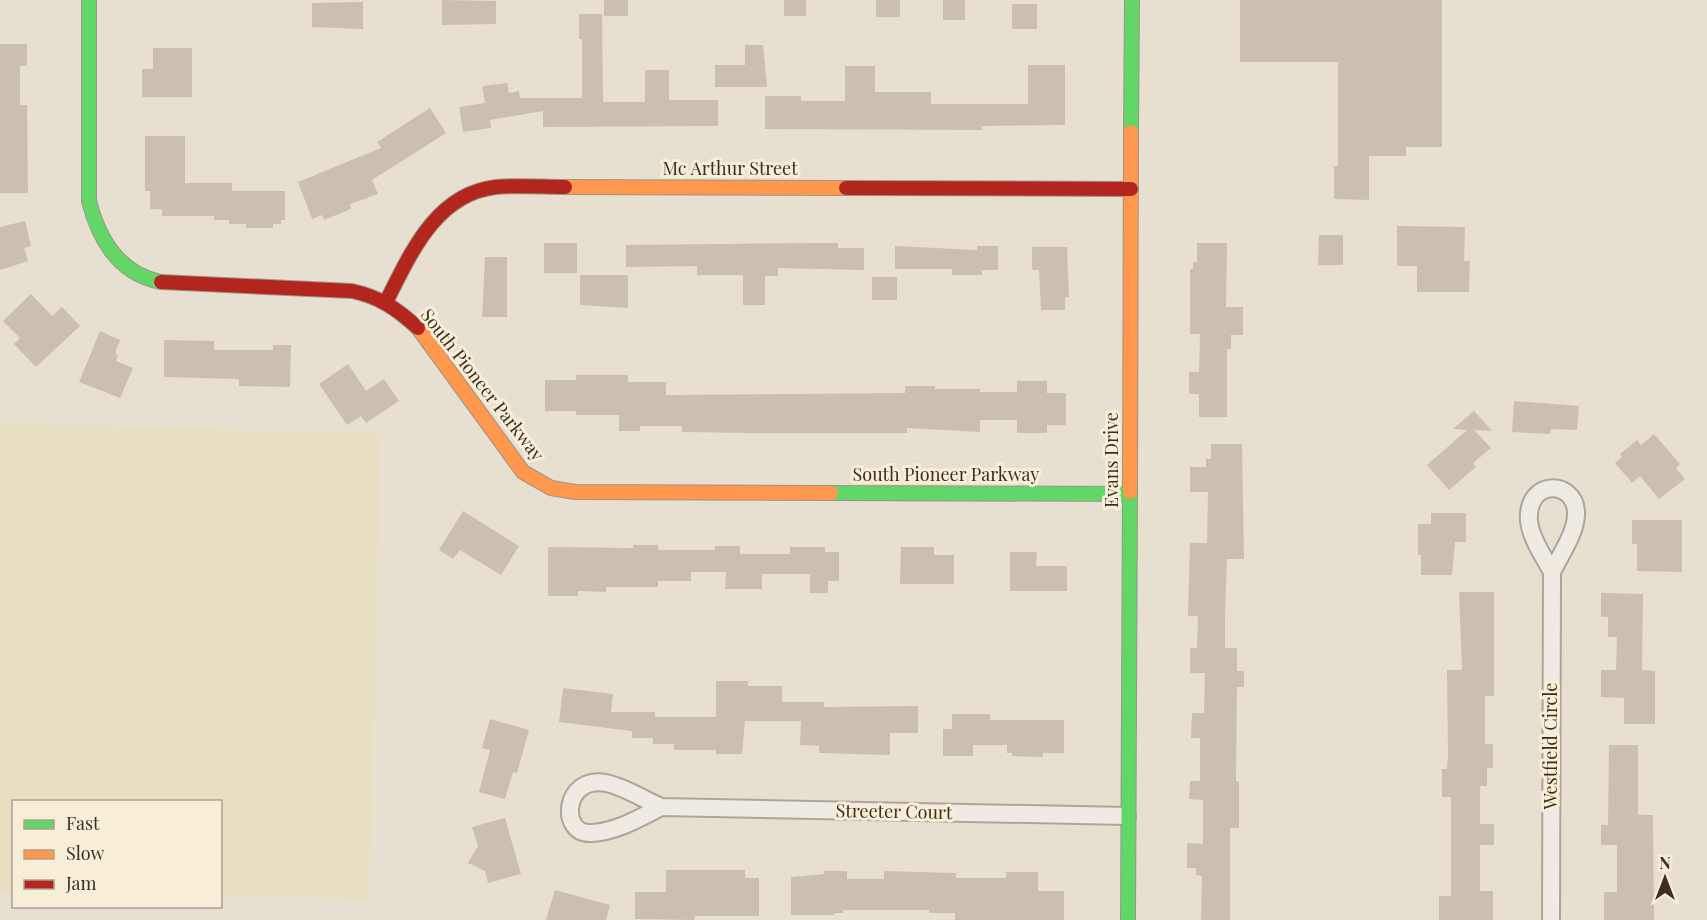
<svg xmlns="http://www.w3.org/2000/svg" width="1707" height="920" viewBox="0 0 1707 920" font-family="'Playfair Display',serif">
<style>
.farmland{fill:#e6dfc2}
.building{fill:#cbbfb2}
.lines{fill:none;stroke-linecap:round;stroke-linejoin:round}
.street-casing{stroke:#ada599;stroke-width:20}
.fast-casing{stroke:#9c958a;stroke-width:16}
.slow-casing{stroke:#9c958a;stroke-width:16}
.jam-casing{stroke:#9c958a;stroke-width:16}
.street{stroke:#efebe3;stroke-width:16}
.fast{stroke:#63d668;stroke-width:14}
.slow{stroke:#ff974d;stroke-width:14}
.jam{stroke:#b3261e;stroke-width:14}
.labels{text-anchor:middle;stroke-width:6;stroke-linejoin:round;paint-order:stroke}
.street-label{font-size:18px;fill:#3d2e20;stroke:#f7eed8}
</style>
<rect width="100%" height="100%" fill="#e7e0d1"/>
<path class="farmland" d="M0 423 381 434 369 899 221 896 220 802H14L13 893H0Z"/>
<g class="building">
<path d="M442 0 496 1V24L442 25Z"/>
<rect x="604" y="0" width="24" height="16"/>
<rect x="784" y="0" width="22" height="16"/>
<rect x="876" y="0" width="24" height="17"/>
<rect x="943" y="0" width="22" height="20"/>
<path d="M1240 0H1442V147H1406V156H1369V200L1334 199V166H1338V62H1240Z"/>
<path d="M363 2V29L312 27V3Z"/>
<rect x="1012" y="4" width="25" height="25"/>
<path d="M579 14H602L603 102H645V70H669V100H718V126L543 127V111L490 120 491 128 463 132 459 107 485 103 482 86 507 83 509 93 519 91 520 98H582V39H579Z"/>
<path d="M0 44H27V66H20V105H27L28 193H0Z"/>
<path d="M745 45H763L767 87H715V65H745Z"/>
<path d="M153 48H192V97H142V69H153Z"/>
<path d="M1028 65H1065V125L982 126V130L765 129V96H801V101H845V66H875V92H931V104H1028Z"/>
<path d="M430 108 446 133 372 180 378 194 350 204 351 209 324 220 322 215 312 219 298 182 381 148 377 142Z"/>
<path d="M145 136H185V183H232V191H285V220H281V224H273V228H246V224H229V220H214V216H162V209H150V191H145Z"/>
<path d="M25 221 31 246 24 248 28 261 0 270V227Z"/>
<path d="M1397 226 1465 227 1464 261H1470L1469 292H1417V266H1397Z"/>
<path d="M1319 235H1343V265H1318Z"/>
<rect x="544" y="243" width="33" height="30"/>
<path d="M819 243H838V248H864V270L778 268V276H765V305H743V275H697V266L626 267V245Z"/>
<path d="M1197 243H1227L1226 307H1243V335H1231V349H1227V417H1199V394H1189V372H1199L1200 334H1190V269H1193V262H1197Z"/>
<path d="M895 246 977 250V246H998V270H982V275H952V269H895Z"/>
<path d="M1032 247H1067L1069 297H1065V310H1041L1039 270H1032Z"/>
<path d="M485 257H507V317H482Z"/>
<path d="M580 275H628V308L580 305Z"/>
<rect x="872" y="277" width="25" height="23"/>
<path d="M31 294 52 316 62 307 80 326 36 367 14 344 20 338 3 321Z"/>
<path d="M100 331 120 340 115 353 118 355 116 361 133 368 120 398 79 382Z"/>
<path d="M164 340 214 341V350H273V345H291L290 387 239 386V379L164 377Z"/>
<path d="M348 364 366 391 384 379 399 401 366 423 361 416 347 425 319 384Z"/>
<path d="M576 375H628V382H666V395L905 393V386H935V389H980V392H1017V381H1047V393H1066V425H1047V433H1017V420H980V432L907 428V433H749L682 432V426H640V431H619V415H576V411H545V380H576Z"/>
<path d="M1514 401 1579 406 1577 430 1551 429 1550 434 1512 432Z"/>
<path d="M1474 411 1492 431 1474 430 1491 448 1473 463 1476 467 1449 490 1427 465 1467 430 1453 429Z"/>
<path d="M1654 434 1680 464 1676 468 1685 479 1659 499 1640 476 1632 483 1615 463 1622 457 1620 454 1637 440 1641 445Z"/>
<path d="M1211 444H1242L1244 559H1227L1225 616V648H1237V671H1244V687H1237L1236 781H1239V828H1230V920H1201L1202 876 1196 875V868H1187V843L1203 844V800L1189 799 1190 781H1200V738H1191L1192 713H1204L1205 673H1190V648H1197L1198 616H1188L1190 543H1207L1208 492H1190V467H1206V459H1211Z"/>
<path d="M463 511 519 546 501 575 460 550 453 559 439 550Z"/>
<path d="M1431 513H1466V542H1455L1452 575H1421V555H1418V524H1431Z"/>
<path d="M1632 520H1682V572L1637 571V544H1632Z"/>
<path d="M633 545H658V550H715V546H740V554H790V547H825V552H839V581H828V593H810V574H762V589H725L726 572H691V581H658V587H606V592L578 591V596H548V547L633 548Z"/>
<path d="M901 547H934V555H954V584H900Z"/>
<path d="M1010 552H1037L1036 566H1067V591H1010Z"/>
<path d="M1459 592H1494V696H1485V744H1493V768H1487V786H1480V824H1494V845H1480V891H1493V920H1439V896H1451V797H1442V769H1447L1448 755 1447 670H1462Z"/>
<path d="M1601 593 1643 594 1642 670 1655 671V724H1624V698L1601 697V670H1616L1617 637H1608V617H1601Z"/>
<path d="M716 681H748V686H782V702H824V707L918 706V733H890V755L819 753V746L800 745 801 721H745L742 754H716V750H674V744H653V738H632V731L559 722 563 688 613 694 611 712H655V717H716Z"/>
<path d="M952 714H990V720H1064V753H1043V757L1012 756V753H1007V745H973V756H943V729H952Z"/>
<path d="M490 719 529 730 517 773 513 772 505 799 479 792 490 750 482 748Z"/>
<path d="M1609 745H1638V815H1653L1654 920H1604V892H1617V845H1601V825H1608Z"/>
<path d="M505 818 521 874 488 883 485 871 468 863 478 846 472 827Z"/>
<path d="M666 870H745V878H759V916H695L694 920 635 919V892H666Z"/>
<path d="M824 871H847V879H884V871L956 873V878H1006V872H1038V891H1064V920H955V913H929V910H843V913H834V915H791V877L824 874Z"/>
<path d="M555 890 610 905 606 920H546Z"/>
</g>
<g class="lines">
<g class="street-casing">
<g id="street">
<path d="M661 807C640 818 616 832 591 833 559 835 563 775 606 783 625 787 643 799 661 807L1127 816"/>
<path d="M1551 920 1552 572C1560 555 1577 532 1576 512 1575 480 1526 478 1529 521 1531 539 1544 557 1552 572"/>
</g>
</g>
<g class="fast-casing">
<g id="fast">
<path d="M89 0V201C99 240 119 274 161 282"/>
<path d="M1131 132 1132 0"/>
<path d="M831 493 1130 494"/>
<path d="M1128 920 1130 492"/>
</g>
</g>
<g class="slow-casing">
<g id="slow">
<path d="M565 187 846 188"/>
<path d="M418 328 523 472 551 488 575 492 831 493"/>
<path d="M1130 492 1131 132"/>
</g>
</g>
<g class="jam-casing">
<g id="jam">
<path d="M846 188 1131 189"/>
<path d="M161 282 352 291C380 297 397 309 418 328"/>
<path d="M386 302C410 255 435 194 496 187 518 185 543 187 565 187"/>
</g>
</g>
<use href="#street" class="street"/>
<use href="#fast" class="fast"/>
<use href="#slow" class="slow"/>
<use href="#jam" class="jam"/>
</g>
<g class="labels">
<g class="street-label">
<text x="730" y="175">Mc Arthur Street</text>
<text transform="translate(482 385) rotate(52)" y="6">South Pioneer Parkway</text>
<text transform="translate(1112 460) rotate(-90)" y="6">Evans Drive</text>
<text x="946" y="481">South Pioneer Parkway</text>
<text transform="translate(1551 746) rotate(-90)" y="6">Westfield Circle</text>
<text transform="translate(894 812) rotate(1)" y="6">Streeter Court</text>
</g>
</g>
<rect x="12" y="800" width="210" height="108" fill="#f7eed8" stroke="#ada18e" stroke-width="1.5"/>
<rect x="24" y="820" width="30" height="9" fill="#63d668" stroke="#ada18e" stroke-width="1.5"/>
<text x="66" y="830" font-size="18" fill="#3d2e20">Fast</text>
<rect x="24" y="850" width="30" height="9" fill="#ff974d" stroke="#ada18e" stroke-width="1.5"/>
<text x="66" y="860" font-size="18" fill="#3d2e20">Slow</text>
<rect x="24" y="880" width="30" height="9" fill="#b3261e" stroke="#ada18e" stroke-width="1.5"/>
<text x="66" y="890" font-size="18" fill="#3d2e20">Jam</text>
<g transform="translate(1665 878)" stroke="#f7eed8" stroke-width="4.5" paint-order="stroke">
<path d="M0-4.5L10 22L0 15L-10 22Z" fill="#3d2e20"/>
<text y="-9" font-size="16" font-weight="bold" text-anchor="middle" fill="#3d2e20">N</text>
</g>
</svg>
